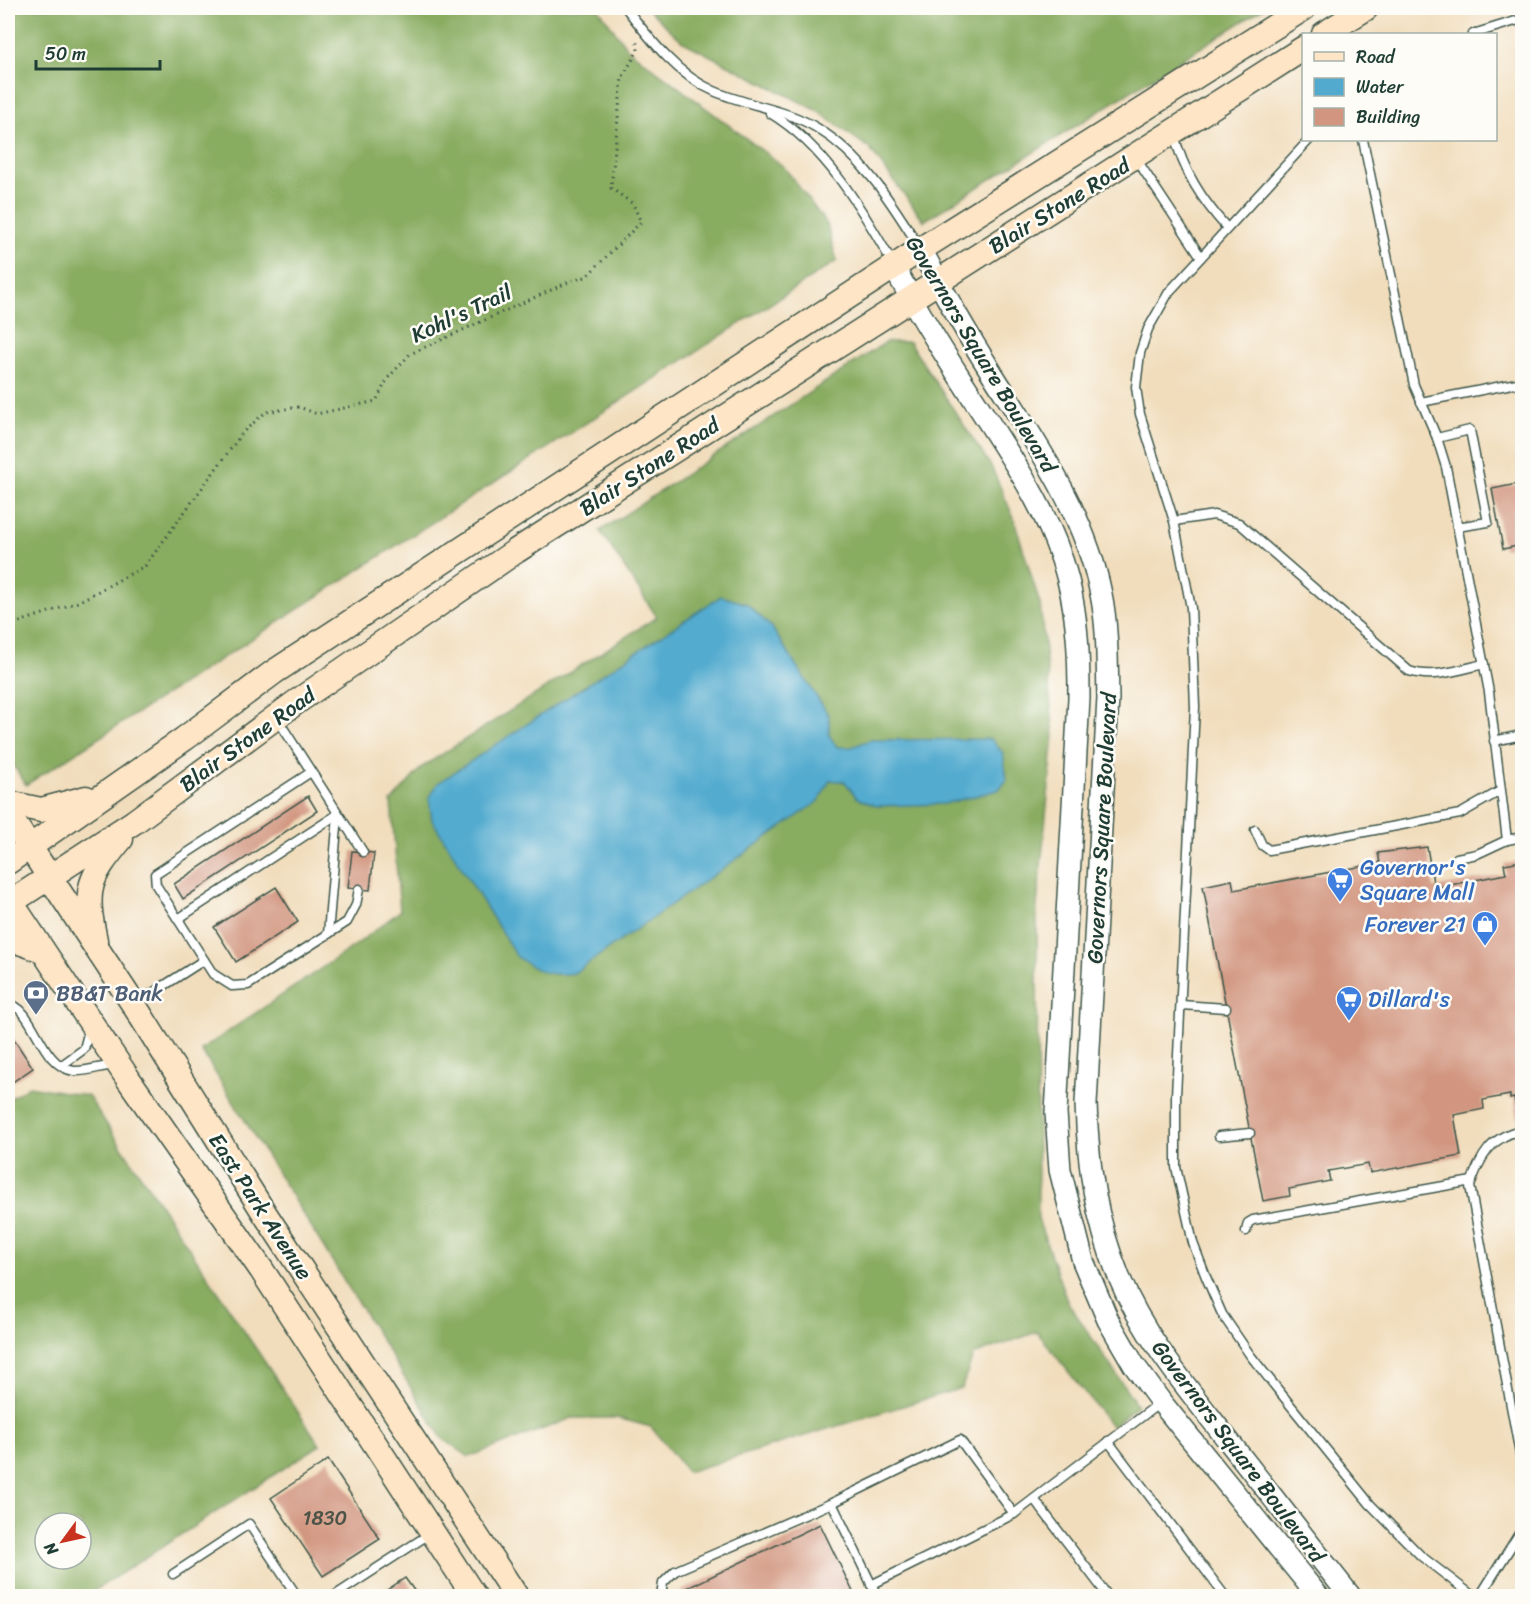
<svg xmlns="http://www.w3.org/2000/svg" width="1530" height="1604" viewBox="0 0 1530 1604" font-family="Sriracha,sans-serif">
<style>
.forest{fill:#88ac61;stroke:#54744a;stroke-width:1.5;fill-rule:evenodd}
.water{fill:#52abcf;stroke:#387482;stroke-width:1.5}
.building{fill:#d29680}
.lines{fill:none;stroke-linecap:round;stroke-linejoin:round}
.service-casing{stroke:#3e5548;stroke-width:11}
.tertiary-casing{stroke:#3e5548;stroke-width:24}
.secondary-casing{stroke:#3e5548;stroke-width:27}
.path{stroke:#3e5548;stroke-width:3;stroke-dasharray:1.5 4.5;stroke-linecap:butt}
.service{stroke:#fff;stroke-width:8}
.tertiary{stroke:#fff;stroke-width:21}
.secondary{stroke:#fee5c5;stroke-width:24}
.labels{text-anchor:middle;stroke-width:5;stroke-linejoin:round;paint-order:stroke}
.number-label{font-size:20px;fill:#4c5347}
.street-label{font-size:22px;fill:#1f3d34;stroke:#fdfcf7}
.shop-label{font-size:22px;fill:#366cbe;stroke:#fdfcf7;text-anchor:start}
.service-label{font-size:22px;fill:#4e5e75;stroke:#fdfcf7;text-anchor:start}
</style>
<rect width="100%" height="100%" fill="#fdfcf7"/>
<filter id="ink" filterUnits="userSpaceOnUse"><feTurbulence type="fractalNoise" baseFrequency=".0167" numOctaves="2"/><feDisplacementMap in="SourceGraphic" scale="12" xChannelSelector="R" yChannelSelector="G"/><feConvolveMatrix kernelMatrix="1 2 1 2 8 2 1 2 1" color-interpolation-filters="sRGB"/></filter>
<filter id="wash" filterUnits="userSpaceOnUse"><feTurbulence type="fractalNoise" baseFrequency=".008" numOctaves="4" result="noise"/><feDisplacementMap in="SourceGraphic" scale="24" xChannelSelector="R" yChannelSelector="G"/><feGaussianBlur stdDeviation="1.35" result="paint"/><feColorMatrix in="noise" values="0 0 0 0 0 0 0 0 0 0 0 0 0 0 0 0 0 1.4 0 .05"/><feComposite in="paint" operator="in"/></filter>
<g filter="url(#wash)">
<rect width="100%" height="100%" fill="#f1ddbc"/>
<g class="forest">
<path d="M8 8H598L628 49 784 167 827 224 837 261 26 785 8 757Z"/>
<path d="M647 8H1264L924 221 869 148 816 110 683 42Z"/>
<path d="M886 342H909L991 466 1013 516 1040 604 1054 736 1037 906 1038 1219 1067 1301 1137 1405 1112 1427 1037 1332 973 1355 962 1388 687 1472 651 1427 617 1418H572L469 1457 442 1438 201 1050 357 944 400 911 391 802 422 767 657 617 600 531Z"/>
<path d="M29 1086 88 1096 320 1445 86 1596H8V1100ZM45 1523H81V1559H45Z"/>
</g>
<path class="water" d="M721 596 747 604 772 628 829 716V735L837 747H852L870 740 991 739 1003 753 1007 780 998 790 944 804 876 806 857 798 845 782 830 780 819 801 574 973C547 977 539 972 517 957L432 820 429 798 438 783Z"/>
<g id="blocks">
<g class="building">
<path d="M1522 483V545L1503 549 1492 489Z"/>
<path d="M308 796 317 811 183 899 174 884Z"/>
<path d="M1427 847 1434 888 1506 874 1504 864 1522 861V1124H1519L1514 1098 1510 1099V1095L1483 1100 1484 1109 1454 1115 1461 1156 1370 1173 1368 1164 1328 1171 1330 1181 1289 1189 1290 1196 1263 1201 1203 886 1232 880 1234 890 1380 863 1378 853Z"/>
<path d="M352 851 374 853 370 890 348 888Z"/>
<path d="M276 887 298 922 236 962 214 927Z"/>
<path d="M13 1038 33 1068 8 1085V1041Z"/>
<path d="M328 1460 380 1539 323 1576 271 1498Z"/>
<path d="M820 1524 855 1596H684L681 1591Z"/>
<path d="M405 1578 418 1596H378Z"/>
</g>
</g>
</g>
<g filter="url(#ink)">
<use href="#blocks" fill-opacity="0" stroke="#3e5548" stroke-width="1.5"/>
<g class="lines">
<g class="service-casing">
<g id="service">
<path d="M626 8C650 39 677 75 714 91 748 106 786 109 817 128 864 157 891 202 920 248"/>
<path d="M1473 34 1522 19"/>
<path d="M770 113C825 146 862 209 893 264"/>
<path d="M1174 134C1183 171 1202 200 1227 228"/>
<path d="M1309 140 1169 292 1148 329 1140 353 1136 387 1140 414 1174 521 1191 608 1195 707 1176 1096V1167L1193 1243 1206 1277 1222 1314 1250 1355 1370 1504 1421 1556 1473 1596"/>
<path d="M1363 140 1414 385 1437 438 1446 467 1489 692 1507 840 1522 837"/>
<path d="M1135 157 1201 257"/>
<path d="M1421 402 1522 382"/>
<path d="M1437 438 1470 430 1488 522 1457 527"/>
<path d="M1174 521 1214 515 1239 523 1409 671C1433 679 1459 670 1484 664"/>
<path d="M278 720 363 852"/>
<path d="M1494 741 1522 735"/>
<path d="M311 772 155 874 156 885 213 974 232 986 248 985 347 922 356 905 359 889"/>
<path d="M1255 830 1262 845 1269 850 1460 814 1500 791"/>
<path d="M1457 858 1477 854 1507 840"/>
<path d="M178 919 338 814"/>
<path d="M328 934 338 815"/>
<path d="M137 1003 204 960"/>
<path d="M8 1004C35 1007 39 1066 74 1071 86 1072 102 1066 115 1065"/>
<path d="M1181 1005 1226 1008"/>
<path d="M62 1065 84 1049 89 1030"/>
<path d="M1522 1130C1491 1136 1480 1157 1470 1186L1522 1465"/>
<path d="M1219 1136 1250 1133"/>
<path d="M1246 1231 1248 1223 1253 1220 1472 1181"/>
<path d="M1108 1441 1225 1596"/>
<path d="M1034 1499 1108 1596"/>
<path d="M832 1503 877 1596"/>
<path d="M173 1574 249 1524 297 1596"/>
<path d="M871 1585 1014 1514 1161 1402"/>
<path d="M334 1596 431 1533"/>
<path d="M661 1596 663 1583 675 1571 832 1503 960 1440 1014 1514"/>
<path d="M1480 1596 1522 1529"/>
</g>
</g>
<g class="tertiary-casing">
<g id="tertiary">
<path d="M921 249C943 292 967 334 993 375 1036 443 1085 513 1101 594 1108 628 1107 663 1108 698L1086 1104C1088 1166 1095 1218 1119 1277 1144 1337 1187 1388 1227 1439 1268 1491 1309 1544 1350 1596"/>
<path d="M894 267C921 318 952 366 984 415 1017 466 1053 520 1068 580 1078 620 1079 658 1079 698L1056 1113 1060 1170 1083 1261 1108 1320 1134 1365 1161 1402 1318 1596"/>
</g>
</g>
<g class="secondary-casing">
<g id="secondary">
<path d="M1324 34 1366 8"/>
<path d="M8 803 41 810 86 798"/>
<path d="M8 814 134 1005 265 1214 516 1596"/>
<path d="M8 862 184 739 274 672 921 249 1304 8"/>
<path d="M8 898 129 1080 261 1269 474 1596"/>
<path d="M8 904 134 822 295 703 516 551 1304 48"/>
<path d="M8 938 42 950"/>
<path d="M95 940C84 889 88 879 121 839"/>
</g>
</g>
<path class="path" d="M8 626 78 602 145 566 243 432 266 412 299 407 317 414 376 401 388 378 410 354 573 280 586 277 641 222 633 204 611 188 622 78 638 50 637 42"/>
<use href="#service" class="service"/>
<use href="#tertiary" class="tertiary"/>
<use href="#secondary" class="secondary"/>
</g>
</g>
<defs>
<g id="supermarket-pin" transform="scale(1.35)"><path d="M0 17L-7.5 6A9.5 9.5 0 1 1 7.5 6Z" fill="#3f7fe0" stroke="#fdfcf7"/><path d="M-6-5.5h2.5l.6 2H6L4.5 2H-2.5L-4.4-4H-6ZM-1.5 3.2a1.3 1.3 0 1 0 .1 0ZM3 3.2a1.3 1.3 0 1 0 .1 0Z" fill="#fff"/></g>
<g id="shop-pin" transform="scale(1.35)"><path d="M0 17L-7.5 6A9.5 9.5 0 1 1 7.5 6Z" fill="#3f7fe0" stroke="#fdfcf7"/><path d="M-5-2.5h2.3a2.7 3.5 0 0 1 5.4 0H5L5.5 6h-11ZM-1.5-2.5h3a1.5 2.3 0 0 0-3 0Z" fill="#fff"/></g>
<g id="bank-pin" transform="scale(1.35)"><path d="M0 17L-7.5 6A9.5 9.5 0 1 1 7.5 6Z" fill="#5c6f8a" stroke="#fdfcf7"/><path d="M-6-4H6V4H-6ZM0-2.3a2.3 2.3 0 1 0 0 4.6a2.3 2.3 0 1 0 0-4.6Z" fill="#fff"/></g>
</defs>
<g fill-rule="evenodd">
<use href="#supermarket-pin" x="1340" y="880"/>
<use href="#shop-pin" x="1485" y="924"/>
<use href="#bank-pin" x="36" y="993"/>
<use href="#supermarket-pin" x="1349" y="999"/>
</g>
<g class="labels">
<g class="number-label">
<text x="325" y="1525">1830</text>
</g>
<g class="street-label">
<text transform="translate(1059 205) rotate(-32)" y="8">Blair Stone Road</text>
<text transform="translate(461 313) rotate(-25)" y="8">Kohl's Trail</text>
<text transform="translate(982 354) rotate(59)" y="8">Governors Square Boulevard</text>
<text transform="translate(649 466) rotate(-33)" y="8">Blair Stone Road</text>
<text transform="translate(247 739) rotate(-36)" y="8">Blair Stone Road</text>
<text transform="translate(1101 828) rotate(-87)" y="8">Governors Square Boulevard</text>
<text transform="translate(261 1206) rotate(57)" y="8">East Park Avenue</text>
<text transform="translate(1239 1451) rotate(53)" y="8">Governors Square Boulevard</text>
</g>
<g class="shop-label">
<text x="1360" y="875">Governor's<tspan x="1360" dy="25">Square Mall</tspan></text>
<text x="1466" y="932" text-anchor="end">Forever 21</text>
<text x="1368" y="1007">Dillard's</text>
</g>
<g class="service-label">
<text x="56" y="1001">BB&amp;T Bank</text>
</g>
</g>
<rect width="1530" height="1604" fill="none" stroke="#fdfcf7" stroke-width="30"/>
<rect x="1302" y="33" width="195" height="108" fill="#fdfcf7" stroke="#a4b0a9" stroke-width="1.5"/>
<rect x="1314" y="52" width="30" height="9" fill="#fee5c5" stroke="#a4b0a9" stroke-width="1.5"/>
<text x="1356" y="63" font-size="18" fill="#1f3d34">Road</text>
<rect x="1314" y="78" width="30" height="18" fill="#52abcf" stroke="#a4b0a9" stroke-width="1.5"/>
<text x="1356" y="93" font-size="18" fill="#1f3d34">Water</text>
<rect x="1314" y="108" width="30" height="18" fill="#d29680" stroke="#a4b0a9" stroke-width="1.5"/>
<text x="1356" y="123" font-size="18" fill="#1f3d34">Building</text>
<g transform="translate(63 1541) rotate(237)"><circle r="28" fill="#fdfcf7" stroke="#a4b0a9" stroke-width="1.5"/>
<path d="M0-4.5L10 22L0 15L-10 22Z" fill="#c8321e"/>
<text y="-9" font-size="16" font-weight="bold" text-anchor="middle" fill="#1f3d34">N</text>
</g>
<path d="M36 60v9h124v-9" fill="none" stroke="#1f3d34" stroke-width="3"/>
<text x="45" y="60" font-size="18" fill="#1f3d34" stroke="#fdfcf7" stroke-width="4.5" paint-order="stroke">50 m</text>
</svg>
